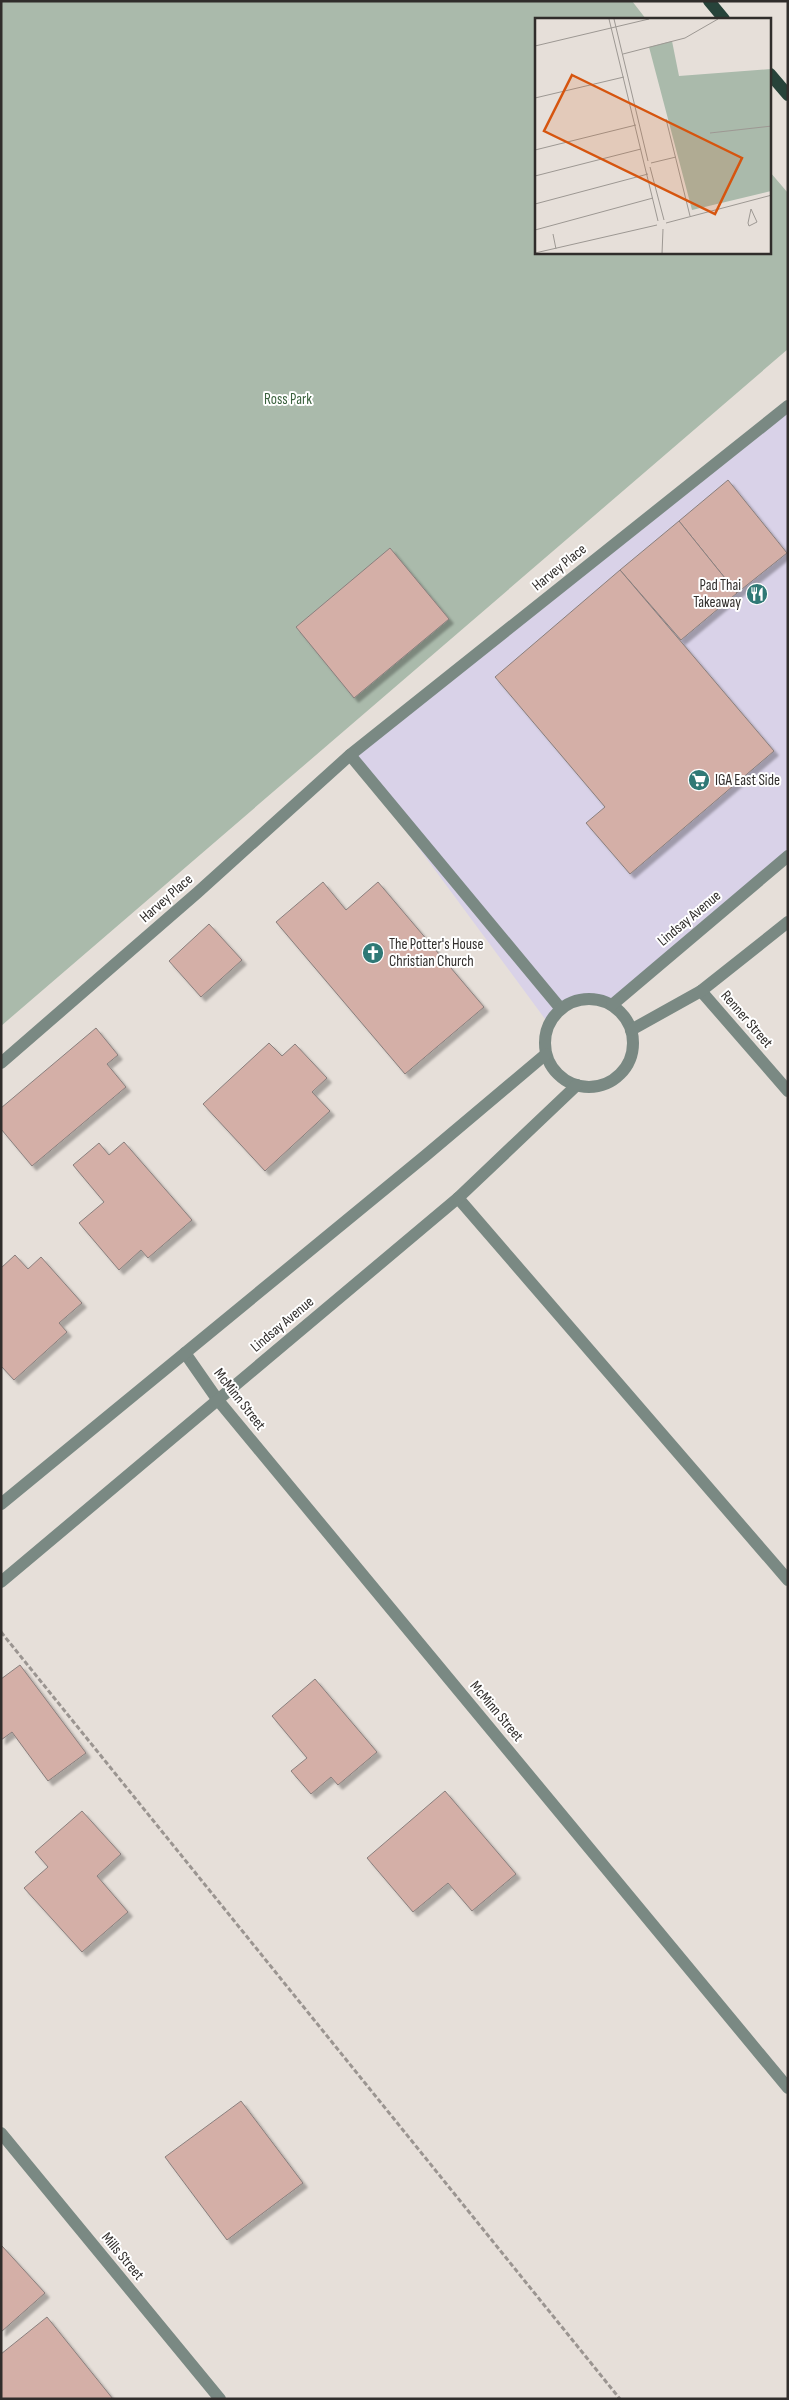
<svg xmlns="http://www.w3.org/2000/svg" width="789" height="2400" viewBox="0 0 789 2400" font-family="'Sofia Sans Condensed',sans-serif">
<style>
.commercial{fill:#d9d2e8}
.green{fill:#aabaab}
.building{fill:#d4afa7;stroke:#897f7d;filter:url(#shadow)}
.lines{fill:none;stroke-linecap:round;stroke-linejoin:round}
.path{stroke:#9b9591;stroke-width:3;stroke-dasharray:5 2.5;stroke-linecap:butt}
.minor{stroke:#7a8983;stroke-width:12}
.major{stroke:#27433a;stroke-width:12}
.labels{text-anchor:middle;stroke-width:4;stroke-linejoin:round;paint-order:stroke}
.park-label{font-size:15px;fill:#3a613d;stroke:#fff}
.street-label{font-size:15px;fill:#302d2b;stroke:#fff}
.poi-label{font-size:15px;fill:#302d2b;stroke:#fff;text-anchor:start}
.inset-road{fill:none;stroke:#9d9893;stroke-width:1}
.view{fill:#d6550f;fill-opacity:0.15;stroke:#d6550f;stroke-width:2.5}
.inset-edge{fill:none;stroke:#302d2b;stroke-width:2.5}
</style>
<defs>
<filter id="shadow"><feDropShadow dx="4.5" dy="4.5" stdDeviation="1" flood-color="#0004"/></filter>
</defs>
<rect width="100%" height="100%" fill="#e6dfd9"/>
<path class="commercial" d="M788 406V852L607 1002 589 998 578 1000 548 1023 350 755Z"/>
<path class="green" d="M1 1H632L646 19H536V252H770V172L788 193V349L1 1026Z"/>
<g class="building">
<path d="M728 480 787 553 737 593 679 521Z"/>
<path d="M679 521 737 593 681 640 620 570Z"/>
<path d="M390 548 449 619 354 698 296 627Z"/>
<path d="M620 570 774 751 630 874 586 823 605 807 495 677Z"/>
<path d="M323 882 346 910 378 882 484 1007 405 1074 276 922Z"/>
<path d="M209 924 242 960 201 997 169 961Z"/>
<path d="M96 1028 118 1055 107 1064 126 1087 32 1166 1 1129V1108Z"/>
<path d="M269 1043 282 1056 295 1044 327 1078 312 1092 330 1111 265 1171 203 1104Z"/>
<path d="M124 1142 192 1220 148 1258 141 1250 119 1270 79 1223 104 1202 73 1165 99 1143 109 1155Z"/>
<path d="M15 1255 28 1269 41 1257 82 1303 59 1323 67 1332 14 1380 1 1366V1268Z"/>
<path d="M20 1665 86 1753 48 1781 12 1732 1 1740V1679Z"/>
<path d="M315 1679 377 1752 338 1785 331 1777 311 1794 291 1771 307 1758 272 1716Z"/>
<path d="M445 1791 516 1874 472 1911 448 1883 413 1912 367 1858Z"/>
<path d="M82 1811 121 1854 97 1876 128 1912 82 1952 24 1888 48 1867 35 1852Z"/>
<path d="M241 2101 303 2183 227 2240 165 2157Z"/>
<path d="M2 2246 45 2293 1 2332V2247Z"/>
<path d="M47 2317 113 2399H1V2354Z"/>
</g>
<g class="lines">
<path class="path" d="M1 1632 620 2399"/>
<g class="minor">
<path d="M350 755 561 1009"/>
<path d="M701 991 788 1091"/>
<circle cx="589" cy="1043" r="44"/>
<path d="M612 1005 788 856"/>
<path d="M631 1030 701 991 788 922"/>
<path d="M1 1063 197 893 350 755 788 406"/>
<path d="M458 1198 788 1580"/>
<path d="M185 1353 217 1399 788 2088"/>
<path d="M1 1504 425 1156 546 1054"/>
<path d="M1 1582 458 1198 577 1085"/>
<path d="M1 2133 220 2399"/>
</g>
<g class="major">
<path d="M709 1 724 19"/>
<path d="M770 74 788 95"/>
</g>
</g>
<defs>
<g id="restaurant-disc" transform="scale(1.125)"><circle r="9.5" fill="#307976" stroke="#fff"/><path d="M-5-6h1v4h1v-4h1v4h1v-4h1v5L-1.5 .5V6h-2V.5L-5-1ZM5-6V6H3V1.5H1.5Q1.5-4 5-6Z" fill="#fff"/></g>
<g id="supermarket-disc" transform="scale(1.125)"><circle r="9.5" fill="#307976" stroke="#fff"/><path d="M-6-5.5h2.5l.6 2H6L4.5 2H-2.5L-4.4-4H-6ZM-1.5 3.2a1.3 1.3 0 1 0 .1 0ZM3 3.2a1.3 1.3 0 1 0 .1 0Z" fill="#fff"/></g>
<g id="church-disc" transform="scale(1.125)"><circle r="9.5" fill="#307976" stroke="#fff"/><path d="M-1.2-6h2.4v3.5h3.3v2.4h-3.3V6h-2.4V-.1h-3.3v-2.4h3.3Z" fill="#fff"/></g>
</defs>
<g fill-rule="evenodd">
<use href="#restaurant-disc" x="757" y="594"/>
<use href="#supermarket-disc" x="699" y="780"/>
<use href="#church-disc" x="373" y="953"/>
</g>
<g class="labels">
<g class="park-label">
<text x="288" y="404">Ross Park</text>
</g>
<g class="street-label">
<text transform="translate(559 567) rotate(-39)" y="5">Harvey Place</text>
<text transform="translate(166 898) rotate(-41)" y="5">Harvey Place</text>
<text transform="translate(689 918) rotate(-40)" y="5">Lindsay Avenue</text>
<text transform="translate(747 1019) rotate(49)" y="5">Renner Street</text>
<text transform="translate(282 1324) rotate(-40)" y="5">Lindsay Avenue</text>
<text transform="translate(240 1399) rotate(52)" y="5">McMinn Street</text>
<text transform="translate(497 1711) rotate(50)" y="5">McMinn Street</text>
<text transform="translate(123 2256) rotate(50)" y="5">Mills Street</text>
</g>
<g class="poi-label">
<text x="741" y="590" text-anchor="end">Pad Thai<tspan x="741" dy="17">Takeaway</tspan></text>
<text x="715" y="785">IGA East Side</text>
<text x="389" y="949">The Potter's House<tspan x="389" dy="17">Christian Church</tspan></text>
</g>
</g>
<g transform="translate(535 18)">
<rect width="236" height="236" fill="#e6dfd9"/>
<path d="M137 23 144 58 236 51V173L157 192 114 29Z" fill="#aabaab"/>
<path class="inset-road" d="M74 1 123 203M79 1 113 143M0 28 114 1M88 36 150 20 183 1M0 80 89 59M131 101 155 198M175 115 237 108M0 132 101 107M116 145 141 139M115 149 129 202M0 158 106 131M0 186 113 156M216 191 222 204 214 208 213 205ZM131 205 237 177M0 212 118 180M18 216 21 231M0 235 122 207M127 236 128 211"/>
<path class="view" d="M37 57 207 140 180 196 9 113Z"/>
<rect width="236" height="236" class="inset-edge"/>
</g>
<rect width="789" height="2400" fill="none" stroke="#302d2b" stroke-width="5"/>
</svg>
